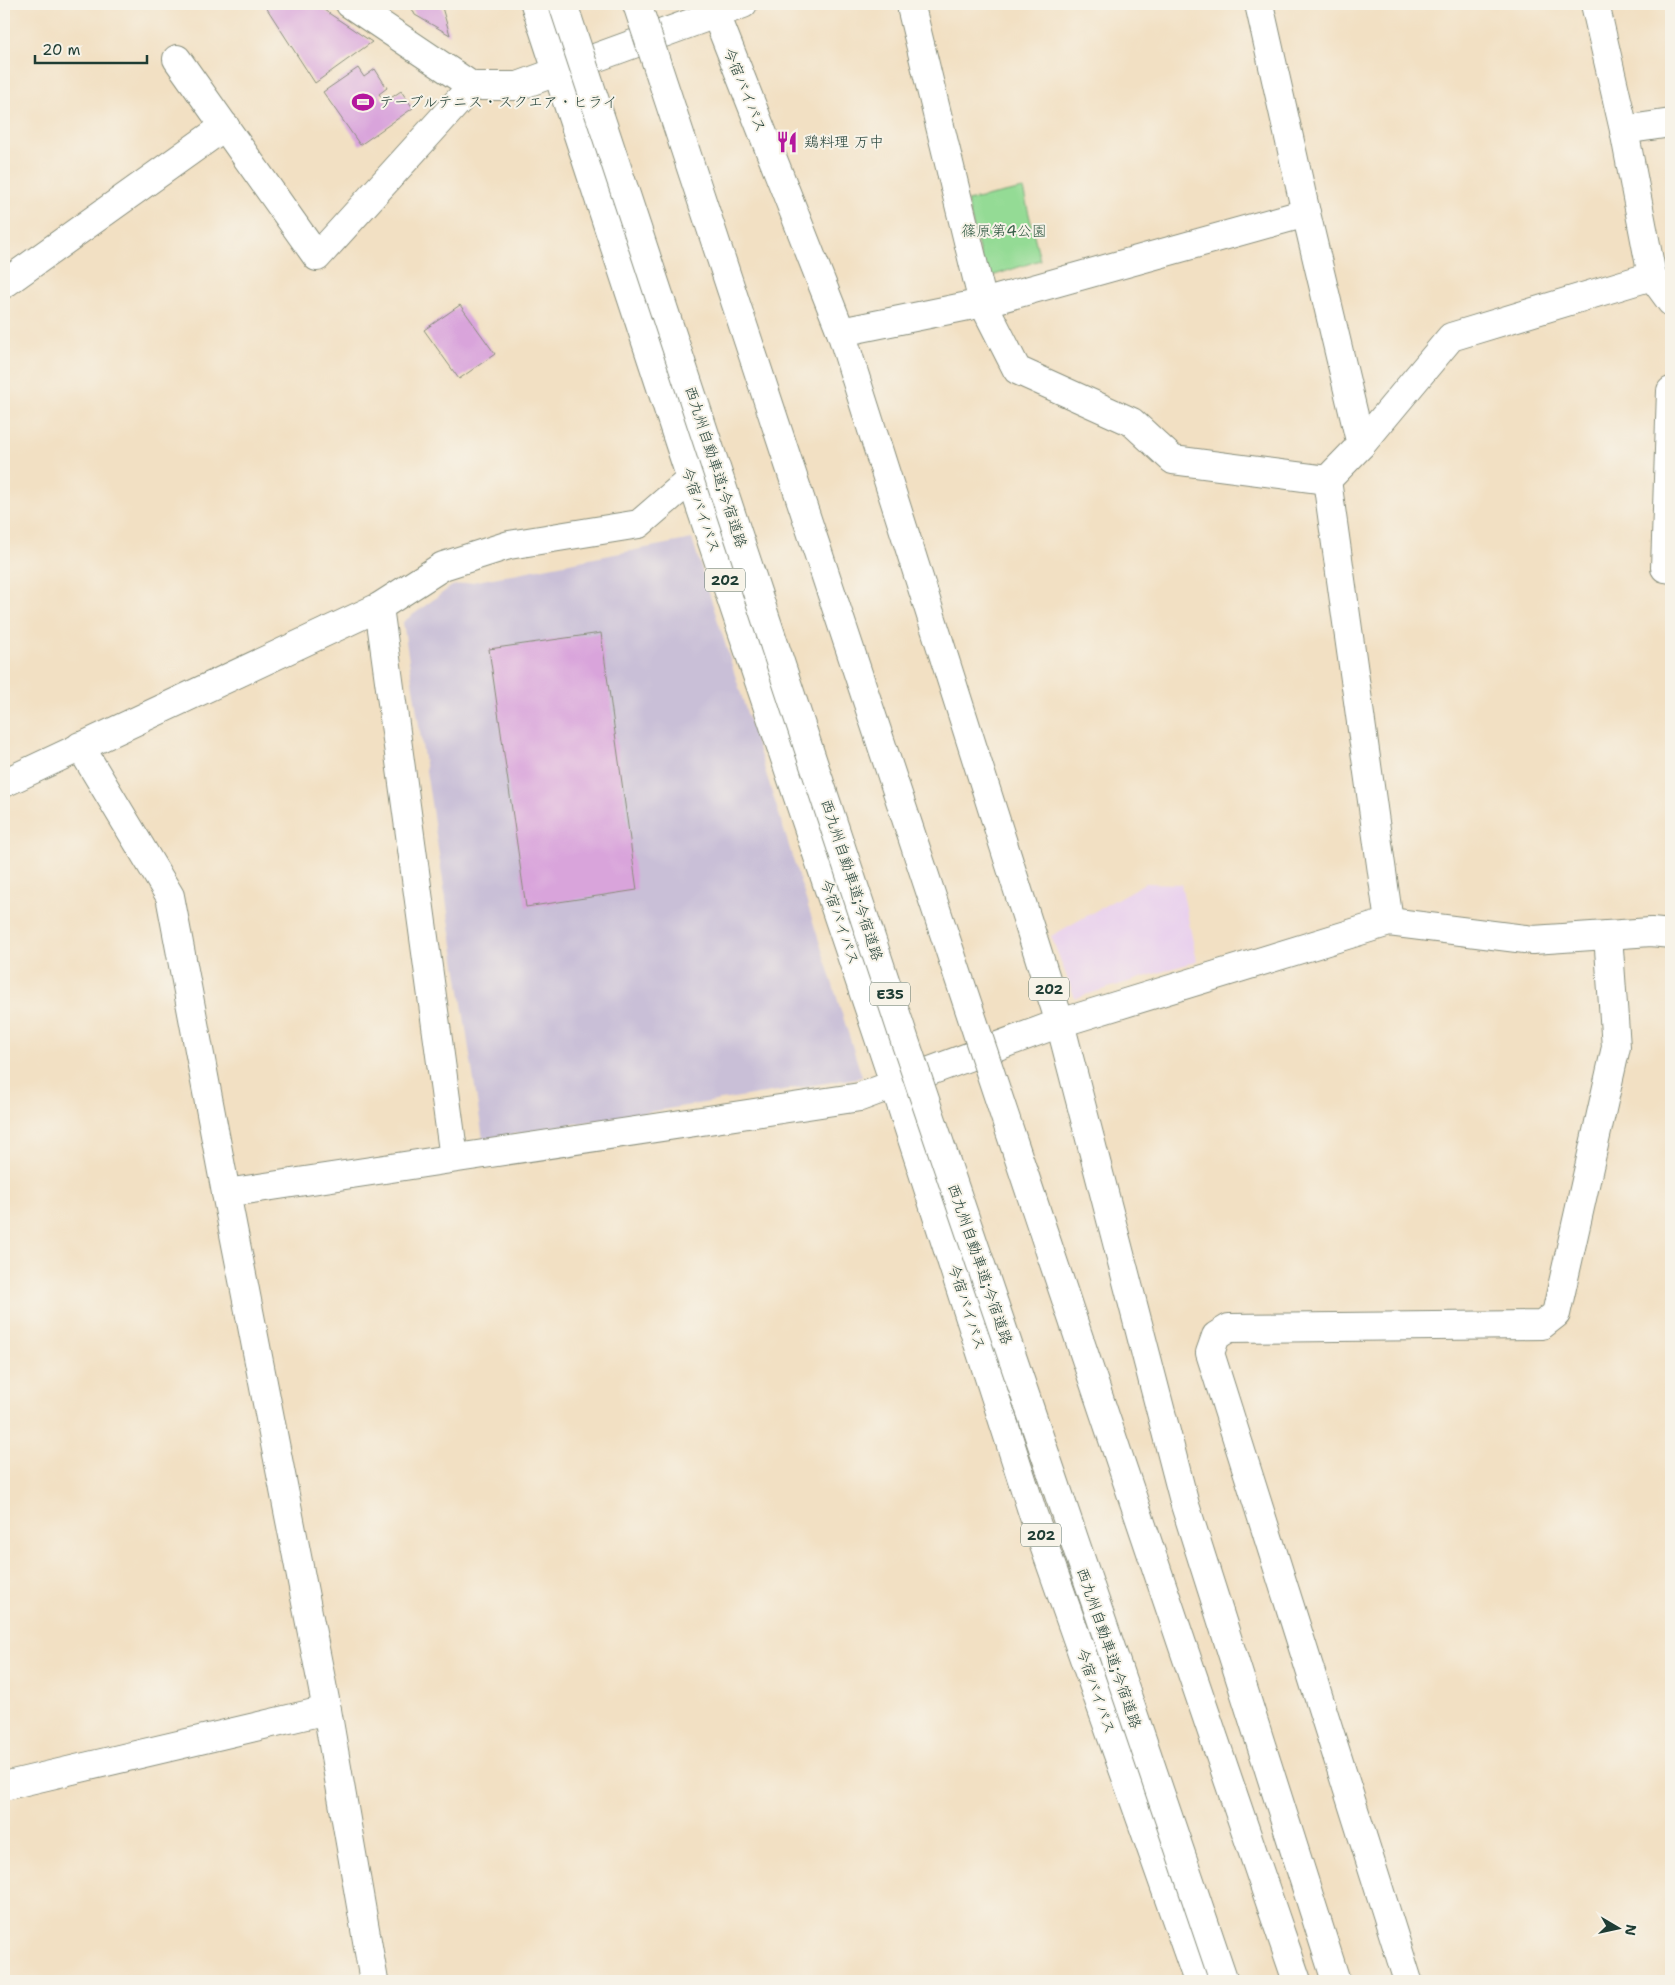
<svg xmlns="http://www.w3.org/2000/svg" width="1675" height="1985" viewBox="0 0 1675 1985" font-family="'Shantell Sans','Klee One',sans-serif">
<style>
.built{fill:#e9d1ed}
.industrial{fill:#c9bfd7}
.green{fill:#94db95;stroke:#5a8c64}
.building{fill:#d9a4db}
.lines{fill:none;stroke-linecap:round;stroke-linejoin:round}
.street-casing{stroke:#888e7c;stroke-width:30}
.highway-casing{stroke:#888e7c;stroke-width:30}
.street{stroke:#fff;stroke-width:28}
.highway{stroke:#fff;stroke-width:28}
.highway-bridge-casing{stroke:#888e7c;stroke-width:30;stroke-linecap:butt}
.highway-bridge{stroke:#fff;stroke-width:28}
.labels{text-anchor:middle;stroke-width:4;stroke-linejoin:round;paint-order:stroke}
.shield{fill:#f7f3e8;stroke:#60746a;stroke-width:1}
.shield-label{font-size:14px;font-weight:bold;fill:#1f3d34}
.street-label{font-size:15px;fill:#1f3d34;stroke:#f7f3e8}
.poi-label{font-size:15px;fill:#1f3d34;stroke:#f7f3e8;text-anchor:start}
.park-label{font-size:15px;fill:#365d47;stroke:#f7f3e8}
</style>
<rect width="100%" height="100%" fill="#f7f3e8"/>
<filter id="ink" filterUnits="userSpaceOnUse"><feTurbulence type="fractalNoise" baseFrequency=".02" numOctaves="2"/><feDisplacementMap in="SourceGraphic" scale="10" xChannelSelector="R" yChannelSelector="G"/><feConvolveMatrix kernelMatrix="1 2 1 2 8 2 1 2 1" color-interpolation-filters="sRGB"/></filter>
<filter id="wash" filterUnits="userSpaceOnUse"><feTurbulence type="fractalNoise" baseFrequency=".0096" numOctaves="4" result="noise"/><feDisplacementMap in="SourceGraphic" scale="20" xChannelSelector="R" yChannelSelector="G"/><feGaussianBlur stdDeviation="1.12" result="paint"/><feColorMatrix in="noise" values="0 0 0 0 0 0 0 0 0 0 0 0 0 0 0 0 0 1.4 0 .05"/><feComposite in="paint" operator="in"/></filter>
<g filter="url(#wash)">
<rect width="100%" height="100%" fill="#f2e0c3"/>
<path class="built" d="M1145 883 1181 884 1197 961 1075 998 1051 936Z"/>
<path class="industrial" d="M692 539 862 1077 483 1139 403 622 452 586Z"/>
<path class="green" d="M1023 189 1040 260 986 278 967 201Z"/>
<g id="blocks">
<g class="building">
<path d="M264 4H315L372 42 315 83Z"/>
<path d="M410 4H441L450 35 415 15Z"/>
<path d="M358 68 364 77 375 69 387 88 379 94 385 102 401 91 413 108 360 145 323 92Z"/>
<path d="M460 305 495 354 459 379 424 330Z"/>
<path d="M601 633 637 890 526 907 489 649Z"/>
</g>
</g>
</g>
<g filter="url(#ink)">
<use href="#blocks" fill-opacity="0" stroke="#888e7c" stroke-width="1"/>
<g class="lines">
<g class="street-casing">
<g id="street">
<path d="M350 4 472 86H518L743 4"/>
<path d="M913 4 912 11 983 303 1017 370 1132 422 1173 460 1327 480"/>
<path d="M1259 4 1306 213 1361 445"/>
<path d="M1595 4 1624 130 1652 276 1671 302"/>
<path d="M177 59 317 257 472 86"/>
<path d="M1624 130 1671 123"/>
<path d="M4 284 225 126"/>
<path d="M841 332 983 303 1306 213"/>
<path d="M1671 391 1665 568 1671 569"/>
<path d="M1327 480 1389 922"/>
<path d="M1327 480 1361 445 1451 337 1652 276"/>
<path d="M379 607 454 1158"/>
<path d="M80 746 170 896 226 1193"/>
<path d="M4 783 379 607 443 566 509 545 639 524 691 479"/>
<path d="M4 1786 327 1710"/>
<path d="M374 1981 327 1710 226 1193 860 1097 1060 1023 1389 922 1533 940 1651 932 1671 934"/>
<path d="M1408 1981 1210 1353 1216 1336 1229 1328 1542 1325 1556 1314 1616 1047 1608 935"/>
</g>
</g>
<g class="highway-casing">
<g id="highway">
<path d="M535 4 691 479 895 1086 1034 1517 1198 1981"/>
<path d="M712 4 841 332 1060 1023 1185 1505 1336 1981"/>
</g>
</g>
<use href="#street" class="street"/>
<use href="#highway" class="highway"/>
<g class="highway-bridge-casing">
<g id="highway-bridge">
<path d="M563 4 906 1044 1224 1981"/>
<path d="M637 4C855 664 1071 1324 1297 1981"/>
</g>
</g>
<use href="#highway-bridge" class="highway-bridge"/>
</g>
</g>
<defs>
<g id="stadium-bare" transform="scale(1.725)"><path d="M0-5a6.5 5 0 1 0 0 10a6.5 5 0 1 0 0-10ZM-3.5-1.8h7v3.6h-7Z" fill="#b5179e" stroke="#f7f3e8" stroke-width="2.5" paint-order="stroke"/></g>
<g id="restaurant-bare" transform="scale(1.725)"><path d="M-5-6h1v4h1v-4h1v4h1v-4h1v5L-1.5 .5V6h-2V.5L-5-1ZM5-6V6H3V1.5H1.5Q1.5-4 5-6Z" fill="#b5179e" stroke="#f7f3e8" stroke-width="2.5" paint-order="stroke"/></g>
</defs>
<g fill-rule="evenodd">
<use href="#stadium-bare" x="363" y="102"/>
<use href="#restaurant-bare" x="787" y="142"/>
</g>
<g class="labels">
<g class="shield">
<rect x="705" y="568.5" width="40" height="23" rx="4"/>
<rect x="1029" y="977.5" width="40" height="23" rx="4"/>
<rect x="870" y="982.5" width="40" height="23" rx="4"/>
<rect x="1021" y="1523.5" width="40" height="23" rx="4"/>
</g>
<g class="shield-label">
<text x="725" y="585">202</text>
<text x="1049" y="994">202</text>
<text x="890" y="999">E35</text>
<text x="1041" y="1540">202</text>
</g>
<g class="street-label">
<text transform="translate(745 90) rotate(68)" y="5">今宿バイパス</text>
<text transform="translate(716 467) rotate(72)" y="5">西九州自動車道;今宿道路</text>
<text transform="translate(701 510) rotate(71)" y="5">今宿バイパス</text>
<text transform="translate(852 880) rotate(72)" y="5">西九州自動車道;今宿道路</text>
<text transform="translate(840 922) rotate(71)" y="5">今宿バイパス</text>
<text transform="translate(980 1264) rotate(71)" y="5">西九州自動車道;今宿道路</text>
<text transform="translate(967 1307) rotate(72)" y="5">今宿バイパス</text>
<text transform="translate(1109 1648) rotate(71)" y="5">西九州自動車道;今宿道路</text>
<text transform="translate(1096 1691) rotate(71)" y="5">今宿バイパス</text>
</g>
<g class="poi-label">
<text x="379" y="107">テーブルテニス・スクエア・ヒライ</text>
<text x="804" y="147">鶏料理 万中</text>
</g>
<g class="park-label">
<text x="1004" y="236">篠原第4公園</text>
</g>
</g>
<rect width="1675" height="1985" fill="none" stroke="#f7f3e8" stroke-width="20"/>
<g transform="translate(1618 1928) rotate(99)" stroke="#f7f3e8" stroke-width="4" paint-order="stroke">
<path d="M0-4L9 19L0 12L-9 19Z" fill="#1f3d34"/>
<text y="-8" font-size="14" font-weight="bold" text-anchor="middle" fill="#1f3d34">N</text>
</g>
<path d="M35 55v8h112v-8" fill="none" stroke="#1f3d34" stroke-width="2.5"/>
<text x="42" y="55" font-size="15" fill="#1f3d34" stroke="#f7f3e8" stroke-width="4" paint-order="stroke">20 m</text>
</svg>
